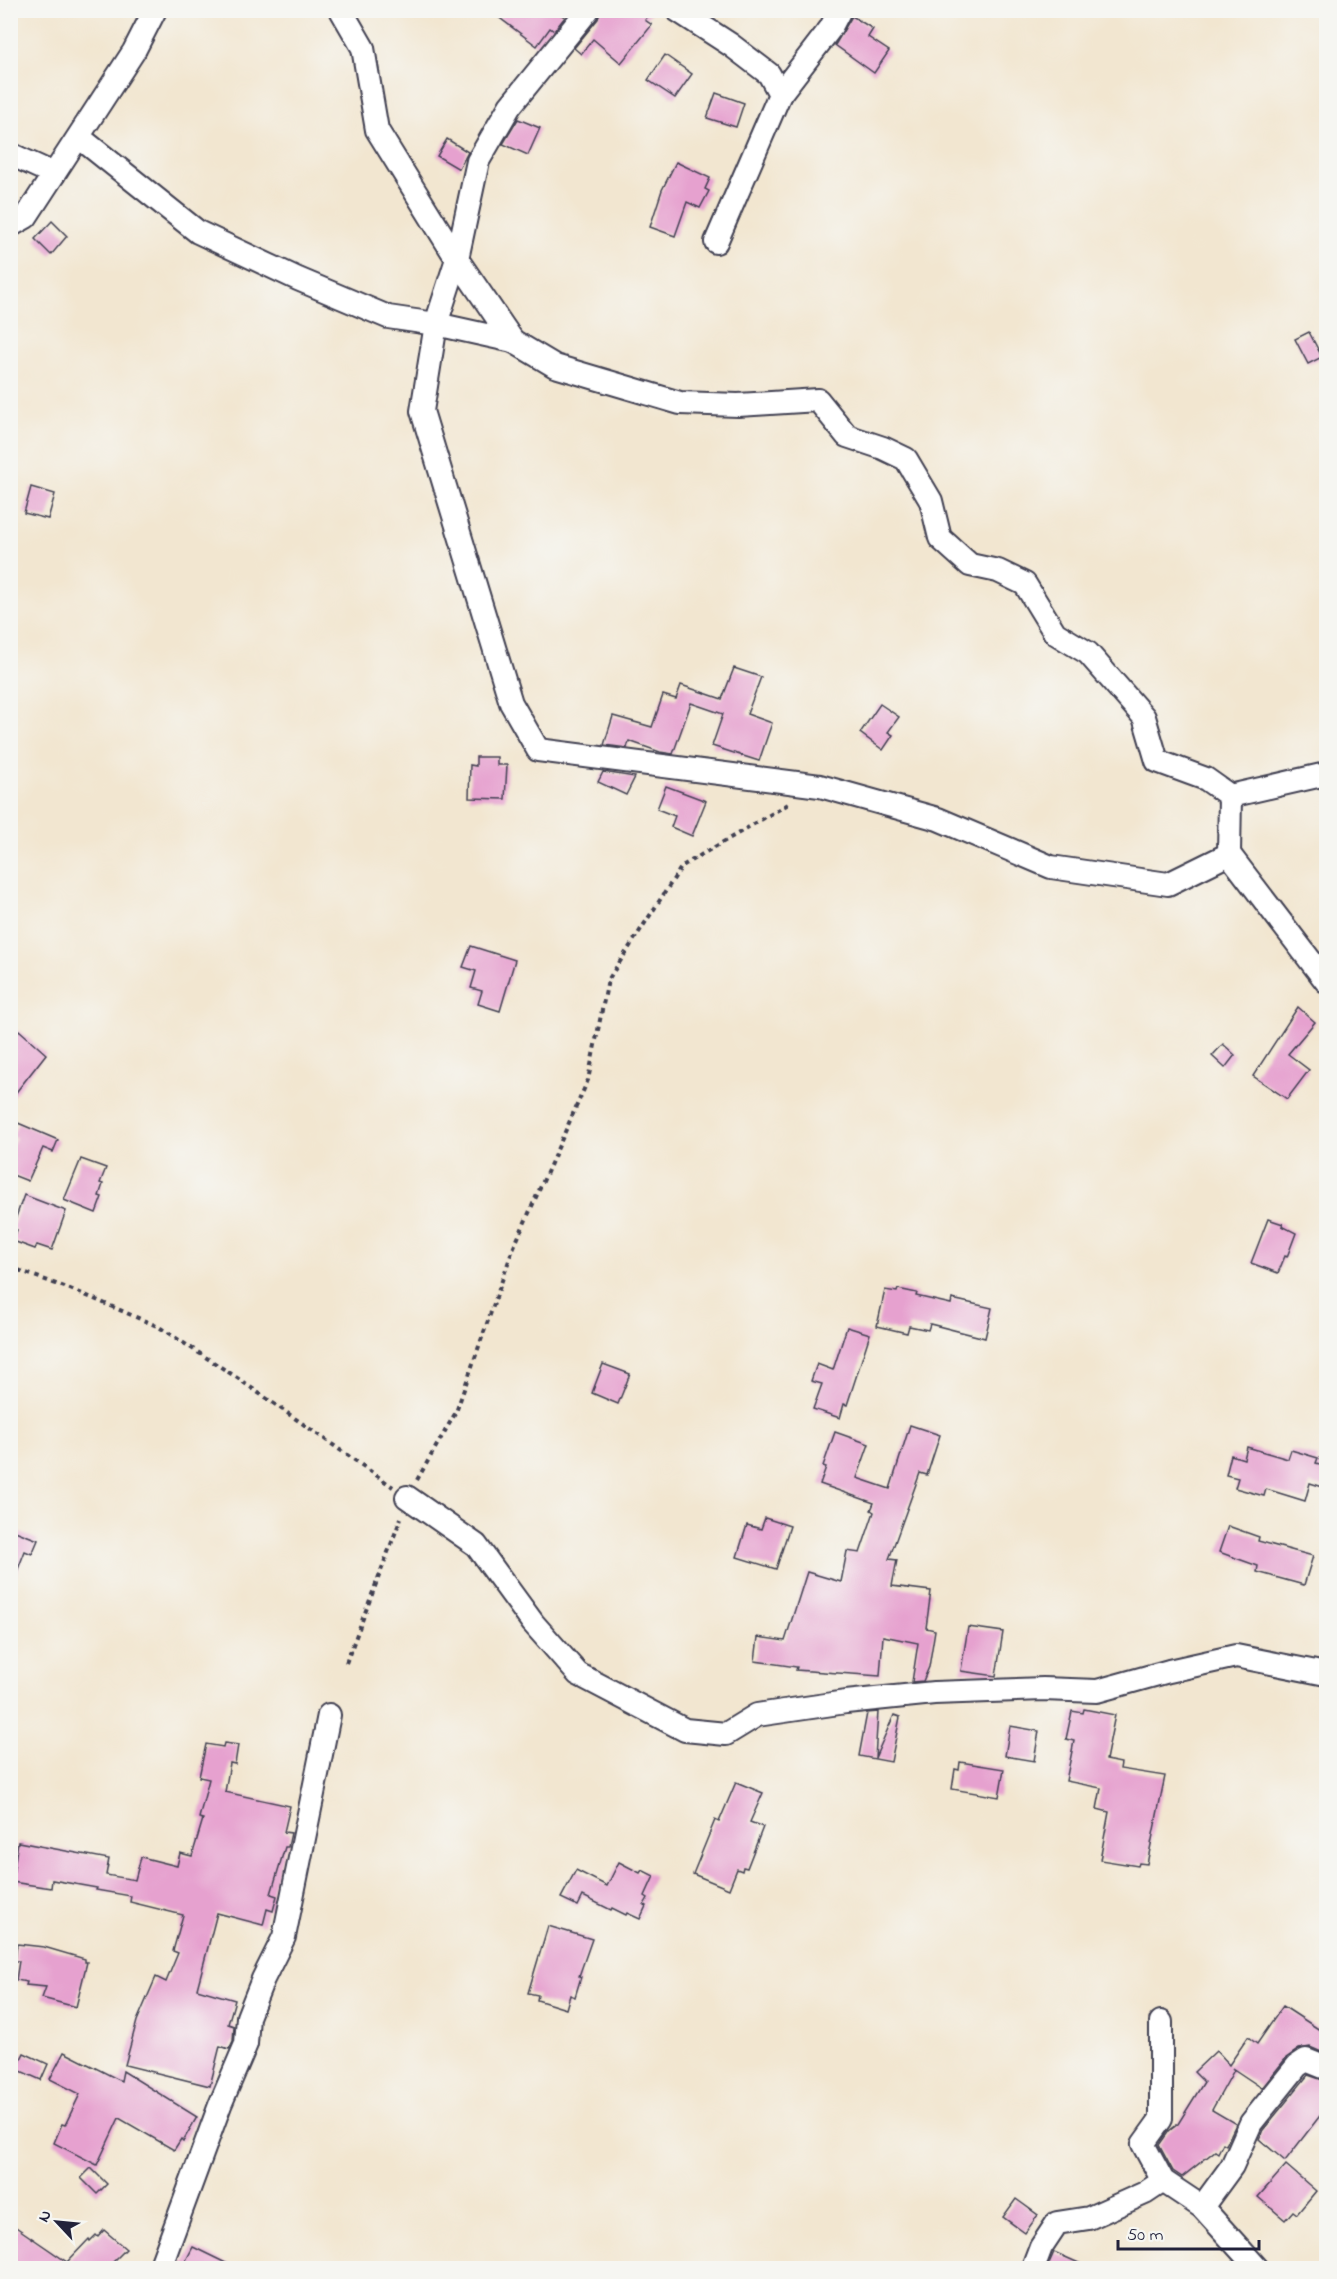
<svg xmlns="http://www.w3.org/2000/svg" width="1337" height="2279" viewBox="0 0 1337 2279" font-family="'Indie Flower',sans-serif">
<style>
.building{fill:#e6a1cf}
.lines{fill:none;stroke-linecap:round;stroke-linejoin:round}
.minor-casing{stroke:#413f51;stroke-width:26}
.path{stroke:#413f51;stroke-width:4;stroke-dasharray:4.5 4.5;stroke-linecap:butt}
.minor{stroke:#fff;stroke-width:22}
</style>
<rect width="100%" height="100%" fill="#f6f6f2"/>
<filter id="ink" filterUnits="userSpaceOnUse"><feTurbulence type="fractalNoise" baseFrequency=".0167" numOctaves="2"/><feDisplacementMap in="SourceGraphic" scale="12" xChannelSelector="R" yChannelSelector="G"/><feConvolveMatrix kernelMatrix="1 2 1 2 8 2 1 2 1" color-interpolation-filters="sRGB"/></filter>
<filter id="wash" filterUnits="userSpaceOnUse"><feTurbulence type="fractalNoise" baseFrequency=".008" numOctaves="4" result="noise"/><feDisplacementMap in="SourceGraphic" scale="24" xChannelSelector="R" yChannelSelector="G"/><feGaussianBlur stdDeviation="1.35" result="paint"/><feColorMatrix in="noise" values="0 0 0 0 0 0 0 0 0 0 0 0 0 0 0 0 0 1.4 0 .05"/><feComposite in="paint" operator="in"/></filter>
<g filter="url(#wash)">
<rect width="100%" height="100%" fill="#f2e6d0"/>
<g id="blocks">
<g class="building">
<path d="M489 10H563L560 14 565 17 554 31 550 28 537 46Z"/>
<path d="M601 10H653L645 20 652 25 621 63 593 39 581 54 574 48 598 19Z"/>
<path d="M852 16 873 29 868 37 889 51 874 73 835 45Z"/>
<path d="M665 55 692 74 675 98 648 80Z"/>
<path d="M716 93 744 103 736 127 707 118Z"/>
<path d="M518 119 540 128 528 155 503 144Z"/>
<path d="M447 139 468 152 459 169 437 156Z"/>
<path d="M676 162 710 178 705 189 709 191 700 208 687 202 675 236 650 227 662 190Z"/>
<path d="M52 221 67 236 51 255 35 239Z"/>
<path d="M1309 332 1322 357 1308 364 1295 339Z"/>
<path d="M31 487 55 494 48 519 24 513Z"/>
<path d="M734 668 761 677 747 714 772 723 759 761 712 746 723 714 691 703 673 754 660 752 629 741 627 748 604 745 613 716 652 727 663 695 676 699 681 685 722 699Z"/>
<path d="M880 704 899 717 888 732 893 735 883 750 860 733Z"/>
<path d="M476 757H497V765H507L505 799 469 798 470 765 476 766Z"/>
<path d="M603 772 635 777 626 795 598 782Z"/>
<path d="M666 786 706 801 692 836 671 827 675 816 657 809Z"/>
<path d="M471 946 515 960 500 1011 478 1004 482 991 471 988 476 971 463 967Z"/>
<path d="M1298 1007 1315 1022 1288 1054 1309 1070 1287 1099 1253 1076Z"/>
<path d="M19 1030 46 1054 10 1100V1040Z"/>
<path d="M1223 1044 1235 1055 1225 1068 1212 1056Z"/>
<path d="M18 1123 58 1140 53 1152 43 1148 28 1181 10 1174V1150L16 1138 12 1136Z"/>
<path d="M81 1159 106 1168 100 1183 103 1184 99 1196 102 1197 96 1213 64 1200Z"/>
<path d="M24 1195 66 1211 52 1250 37 1245 35 1249 13 1241 17 1230 12 1228Z"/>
<path d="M1268 1219 1283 1224 1282 1226 1296 1233 1287 1257 1285 1256 1278 1273 1251 1263Z"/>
<path d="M898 1289 917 1293 916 1296 951 1304 952 1299 992 1308 985 1338 930 1324 928 1330 909 1326 907 1333 877 1326 885 1290 897 1292Z"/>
<path d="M847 1327 870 1334 847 1405 844 1404 840 1418 813 1409 822 1384 811 1381 817 1364 833 1370Z"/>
<path d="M603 1364 630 1374 618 1404 592 1393Z"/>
<path d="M910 1425 940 1435 927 1475 920 1473 889 1559 897 1560 892 1586 931 1591 926 1628 935 1630 929 1667 923 1681 912 1682 918 1643 883 1636 880 1676 796 1670 797 1667 755 1661 758 1637 785 1641 807 1572 841 1582 847 1551 860 1553 874 1512 871 1510 874 1503 820 1484 826 1467 823 1466 835 1432 869 1444 857 1478 890 1489Z"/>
<path d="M1247 1447 1288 1459 1291 1450 1318 1458 1316 1463 1326 1466V1488L1310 1483 1305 1501 1266 1489 1264 1496 1235 1488 1238 1478 1226 1475 1231 1455 1244 1459Z"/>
<path d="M765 1518 790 1526 776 1569 737 1557 747 1525 761 1529Z"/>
<path d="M1228 1526 1259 1537 1258 1541 1313 1556 1304 1585 1257 1572 1258 1566 1219 1552Z"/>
<path d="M10 1529 38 1540 32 1554 25 1551 11 1587Z"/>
<path d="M968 1627 1003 1632 996 1676 961 1671Z"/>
<path d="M1084 1709 1115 1715 1106 1760 1121 1763 1120 1769 1165 1776 1147 1864 1139 1863 1138 1866 1100 1860 1109 1812 1097 1809 1101 1788 1066 1781 1074 1741 1066 1739 1072 1711 1083 1713Z"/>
<path d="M878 1712 875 1758 894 1715 900 1717 891 1762 859 1756 867 1713Z"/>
<path d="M1010 1726 1039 1731 1034 1761 1005 1756Z"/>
<path d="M224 1743 238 1745 235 1764 230 1763 225 1792 290 1806 284 1832 291 1833 288 1847H285L271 1894 277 1896 273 1911 267 1909 263 1925 217 1913 197 1989 235 2000 228 2024 234 2026 233 2041 229 2049 220 2046 210 2086 125 2065 137 2021 156 1977 166 1982 178 1953 173 1951 183 1915 130 1902 131 1896 96 1890 97 1888 52 1880 51 1888 12 1882 18 1842 109 1859 106 1875 135 1880 141 1857 177 1866 180 1853 192 1856 203 1819 199 1818 209 1779 199 1777 206 1744 223 1747Z"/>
<path d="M960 1762 1004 1769 999 1797 952 1789 955 1769 959 1770Z"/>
<path d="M736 1782 763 1793 750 1822 763 1827 747 1868 743 1867 742 1871 737 1869 729 1889 693 1874 715 1820 719 1822Z"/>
<path d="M619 1862 640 1873 642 1870 654 1876 645 1896 648 1898 644 1905 646 1906 640 1919 627 1913 626 1915 612 1908 611 1910 583 1896 578 1906 561 1898 576 1870 607 1886Z"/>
<path d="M548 1926 592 1939 579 1976 581 1977 575 1997 570 1995 566 2009 537 2000 538 1995 528 1993Z"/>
<path d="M17 1944 44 1947 85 1959V1962H87L76 2007 42 1998 46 1987 26 1985 27 1982 16 1980 19 1961H15Z"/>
<path d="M1283 2006 1326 2034V2054L1310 2047 1299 2049 1286 2058 1262 2088 1232 2068 1234 2070 1212 2110 1236 2124 1226 2145 1223 2143 1218 2153 1215 2151 1182 2177 1173 2171 1159 2145 1169 2131 1178 2124 1204 2082 1194 2072 1216 2051 1229 2065 1248 2037 1257 2044Z"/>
<path d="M64 2052 121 2081 123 2071 197 2117 183 2141 181 2139 174 2150 119 2118 97 2165 54 2143 62 2124 65 2125 80 2094 50 2079Z"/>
<path d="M24 2053 48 2064 41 2080 16 2069Z"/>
<path d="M1308 2075 1326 2081V2108L1285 2161 1259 2139 1263 2130Z"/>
<path d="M1286 2165 1316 2191 1297 2214 1293 2211 1285 2220 1258 2197Z"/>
<path d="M91 2168 107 2184 97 2194 81 2178Z"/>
<path d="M1016 2199 1038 2215 1025 2233 1003 2217Z"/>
<path d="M10 2223 67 2262 89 2239 90 2241 96 2235 98 2237 104 2230 126 2249 107 2268H10Z"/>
<path d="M193 2247 236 2268H182Z"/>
<path d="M1054 2252 1090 2268H1047Z"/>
</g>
</g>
</g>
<g filter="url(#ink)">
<use href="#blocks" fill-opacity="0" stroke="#413f51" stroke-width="1.5"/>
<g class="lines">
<g class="minor-casing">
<g id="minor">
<path d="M341 10 363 48 377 130 457 259 513 341 555 366 680 403 738 405 818 400 847 436 883 448 906 459 931 501 940 538 970 565 998 571 1025 584 1055 633 1088 653 1144 717 1157 761 1206 779 1230 796"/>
<path d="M588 10 510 106 478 161 457 259 436 324 422 411 511 703 538 750 820 786 938 819 1051 867 1168 884 1229 854 1230 796 1326 774"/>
<path d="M677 10 731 45 769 74 780 94 716 242"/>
<path d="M780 94 830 29 840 10"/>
<path d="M79 137 198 232 298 279 388 317 436 324 513 341"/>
<path d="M10 154 54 174"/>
<path d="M10 226 26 217 134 51 155 10"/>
<path d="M1229 854 1326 981"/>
<path d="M407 1497 476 1545 533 1623 578 1674 685 1730 726 1734 757 1715 846 1702 934 1693 1043 1689 1097 1691 1169 1671 1236 1656 1326 1674"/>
<path d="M1161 2022V2119L1143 2144 1163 2181 1202 2207 1257 2268"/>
<path d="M1202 2207 1232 2166 1251 2123 1297 2066 1306 2060 1326 2068"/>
<path d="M160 2268 220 2105 246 2044 248 2017 263 1979 284 1937 329 1715"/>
<path d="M1033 2268 1041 2247 1057 2223 1089 2218 1145 2193 1163 2181"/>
</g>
</g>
<g class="path">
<path d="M10 1267 78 1292 159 1327 233 1375 393 1487"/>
<path d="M417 1480 456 1412 513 1249 588 1080 608 980 682 866 790 803"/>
<path d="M346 1663 401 1518"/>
</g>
<use href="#minor" class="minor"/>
</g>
</g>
<rect width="1337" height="2279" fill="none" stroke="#f6f6f2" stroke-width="36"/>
<g transform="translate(57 2222) rotate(296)" stroke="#f6f6f2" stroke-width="4.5" paint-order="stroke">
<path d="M0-4.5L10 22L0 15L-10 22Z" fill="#22223b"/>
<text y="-9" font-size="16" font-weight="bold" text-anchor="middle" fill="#22223b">N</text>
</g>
<path d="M1118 2240v9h141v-9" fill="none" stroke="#22223b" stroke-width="3"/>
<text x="1127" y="2240" font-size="18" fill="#22223b" stroke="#f6f6f2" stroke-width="4.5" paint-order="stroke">50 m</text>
</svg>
